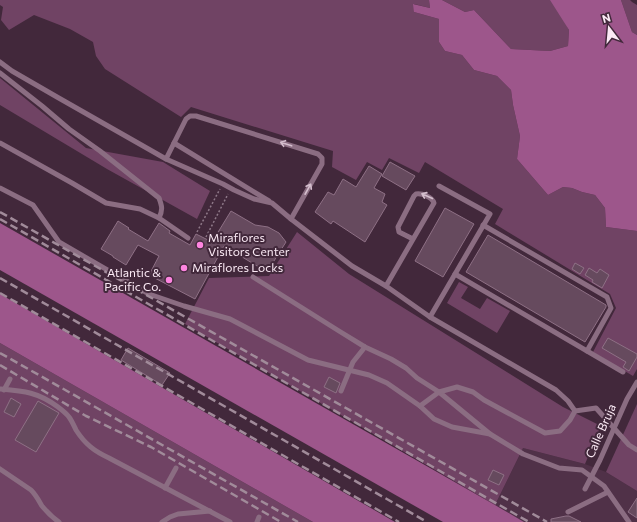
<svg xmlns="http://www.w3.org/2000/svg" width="637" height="522" viewBox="0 0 637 522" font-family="Commissioner,sans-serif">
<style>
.built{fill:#503148}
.green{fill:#704364}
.water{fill:#9d568b}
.building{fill:#664a5e;stroke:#8e7085}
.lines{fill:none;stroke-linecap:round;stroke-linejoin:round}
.path{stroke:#8e7888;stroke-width:1.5;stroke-dasharray:2 2;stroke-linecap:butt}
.lane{stroke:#8b6d82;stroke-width:5}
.rail{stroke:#a18b9a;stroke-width:2.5;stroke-dasharray:8 4;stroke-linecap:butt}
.oneway{stroke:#d4becd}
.poi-dot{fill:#fe85e0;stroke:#42283b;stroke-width:1.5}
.labels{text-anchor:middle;stroke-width:4;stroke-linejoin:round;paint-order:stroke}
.poi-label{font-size:12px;fill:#fbeaf5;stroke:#42283b;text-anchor:start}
.street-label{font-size:12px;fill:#fbeaf5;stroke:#42283b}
</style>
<rect width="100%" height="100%" fill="#42283b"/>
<path class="built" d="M523 448 585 464 606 472 637 491V522H524L495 505Z"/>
<g class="green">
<path d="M0 0H429L430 8 414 4V12L439 19V42L445 51 462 55 474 70 497 76 511 90 513 105 520 136 517 159 548 195 563 187 572 188 582 192 595 195 605 208 606 227 637 231V369L633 376 593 352 616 308 610 294 495 224 503 209 425 162 419 173 389 158 382 170 367 162 356 180 332 167 333 151 191 107 181 117 105 69 96 56 93 42 70 29 34 15 9 30 1 20 3 7 0 5Z"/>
<path d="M442 0H553L569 30 568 46 550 51 511 49 474 10 465 12Z"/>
<path d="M621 0H630L632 2 637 5V35L632 32Z"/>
<path d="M0 78 86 148 163 162 210 191 197 219 107 169 0 105Z"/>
<path d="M297 232 349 274 563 407 601 426 585 464 523 448 495 505 185 324 209 278 269 276Z"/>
<path d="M459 282 468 287 461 298 480 309 487 298 510 311 497 333 447 303Z"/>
<path d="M0 343 313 522H0Z"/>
<path d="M637 404V491L606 472Z"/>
</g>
<g class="water">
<path d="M429 0H442L465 12 474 10 511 49 550 51 568 46 569 30 550 0H621L632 32 637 35V231L606 227 605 208 595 195 582 192 572 188 563 187 548 195 517 159 520 136 513 105 511 90 497 76 474 70 462 55 445 51 439 42V19L414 12 413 4 430 8Z"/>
<path d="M0 223 495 505 524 522H443L0 270Z"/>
<path d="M0 294 395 522H313L0 343Z"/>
</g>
<g class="building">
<path d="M390 162 415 176 406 190 382 176Z"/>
<path d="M369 166 382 174 374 188 385 194 382 202 387 205 365 242 333 221 331 224 315 212 328 192 334 195 343 179 356 187Z"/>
<path d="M445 208 474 224 443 277 415 261Z"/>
<path d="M231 211 255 225 268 227 279 233 286 242 267 272 224 246 195 299 149 275 159 256 138 245 126 265 113 257V256L101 249 118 221 129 228 128 229 148 241 159 223 170 231 169 233 190 245 196 234 212 242Z"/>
<path d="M488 235 606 305V307L585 342 466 272Z"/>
<path d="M575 263 584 268 580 274 572 269Z"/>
<path d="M589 268 597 273 600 269 609 275 602 288 592 282 593 280 585 275Z"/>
<path d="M608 338 637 354V357L629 371 623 367 626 362 602 348Z"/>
<path d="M128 348 170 373 162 385 121 360Z"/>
<path d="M329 377 340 383 336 393 324 387Z"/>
<path d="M11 398 21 404 14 417 4 412Z"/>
<path d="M38 401 59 413 36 452 15 440Z"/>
<path d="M493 470 504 475 499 485 488 480Z"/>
<path d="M637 498V518L628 512Z"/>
<path d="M566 516H569L581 522H551V519Z"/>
</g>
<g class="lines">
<g class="path">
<path d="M197 232 220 189"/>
<path d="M206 237 228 194"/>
</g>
<g class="lane">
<path d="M0 62 12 71 57 97 166 159 223 184 234 190 254 199 272 203 291 219 352 266 386 286 430 317 556 390 568 401 575 411 596 408 629 445 637 450"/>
<path d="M0 73 42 106 69 129 100 151 159 198C162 206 163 210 159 218"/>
<path d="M0 143 72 183 106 203 140 209 159 218 188 238"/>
<path d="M174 143 269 201"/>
<path d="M166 159 186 119 190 116H196L318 154 322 158V164L291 219"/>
<path d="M0 188 33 205 59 242 149 294 184 306 230 319 308 360 369 375 387 383 420 406 434 419 452 427 490 434"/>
<path d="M483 225 607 297 611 308 587 351"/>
<path d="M455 274 623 372"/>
<path d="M253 277 339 331 365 347 391 359 406 368 417 378 439 392 490 434 523 454 559 468 582 470 604 486 629 522"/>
<path d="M386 286 434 203C432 197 422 193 416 194L414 196 398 227 399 232 413 239"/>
<path d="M430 317 490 214 439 186"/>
<path d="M0 389C24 391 38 392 58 407 62 410 66 413 69 417 72 421 74 426 76 430 85 444 94 451 109 458L230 522"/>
<path d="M4 390 10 379"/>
<path d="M341 391 353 362 365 347"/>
<path d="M420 406 439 392 457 387 473 392 484 400 545 433 560 431 570 420 575 411"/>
<path d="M0 469 31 490C36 495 39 501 42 506 47 512 53 518 59 522"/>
<path d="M165 488 176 468"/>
<path d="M585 489 600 460 627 399 637 382"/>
<path d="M568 512 608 492"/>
<path d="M162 522 170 517 178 514 210 511"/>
<path d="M257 522 259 517"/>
</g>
<g class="rail">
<path d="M0 212 547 522"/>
<path d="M0 219 529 522"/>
<path d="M0 278 427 522"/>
<path d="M0 293 399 522"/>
<path d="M0 353 298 522"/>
<path d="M0 365 86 416 151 447 281 522"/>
</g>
</g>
<defs><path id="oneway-shaft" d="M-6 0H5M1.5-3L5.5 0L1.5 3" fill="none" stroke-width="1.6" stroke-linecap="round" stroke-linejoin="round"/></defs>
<g class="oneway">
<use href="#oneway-shaft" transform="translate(286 144) rotate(-162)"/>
<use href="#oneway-shaft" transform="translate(308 189) rotate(-61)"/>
<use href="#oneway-shaft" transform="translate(427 196) rotate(-156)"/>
</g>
<g class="poi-dot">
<circle cx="200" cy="245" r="4"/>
<circle cx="184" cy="268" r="4"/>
<circle cx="169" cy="280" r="4"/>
</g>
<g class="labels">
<g class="poi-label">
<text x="208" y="242">Miraflores<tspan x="208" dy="14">Visitors Center</tspan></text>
<text x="192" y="272">Miraflores Locks</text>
<text x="161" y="277" text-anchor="end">Atlantic &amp;<tspan x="161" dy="14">Pacific Co.</tspan></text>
</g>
<g class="street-label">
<text transform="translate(601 431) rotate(-66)" y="4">Calle Bruja</text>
</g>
</g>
<g transform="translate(609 28) rotate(344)" stroke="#42283b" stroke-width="3" paint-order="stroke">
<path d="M0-3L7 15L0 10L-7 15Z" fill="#fbeaf5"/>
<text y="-6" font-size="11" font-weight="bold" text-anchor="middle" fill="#fbeaf5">N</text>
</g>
</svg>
